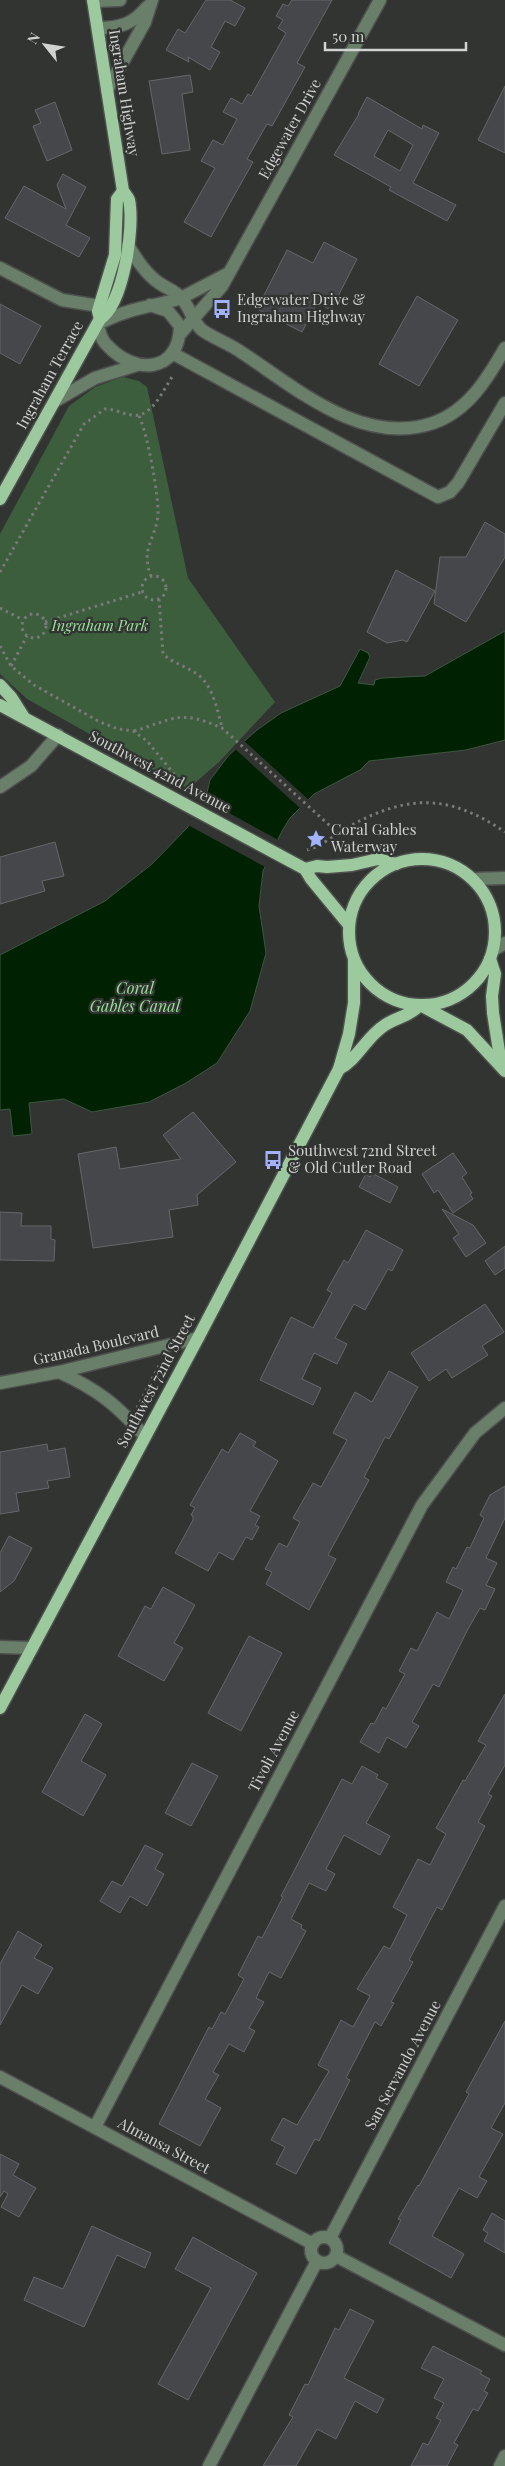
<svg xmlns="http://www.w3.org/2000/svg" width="505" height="2466" viewBox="0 0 505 2466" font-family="'Playfair Display',serif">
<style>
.green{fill:#3c5e3d}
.water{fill:#002203;stroke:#3e5640}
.pier{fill:#313431}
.building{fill:#46474b;stroke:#66676b;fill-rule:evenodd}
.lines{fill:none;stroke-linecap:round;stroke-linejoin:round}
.minor-casing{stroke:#4e504e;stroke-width:15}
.major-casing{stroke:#4e504e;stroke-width:15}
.path{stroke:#787a78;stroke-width:3;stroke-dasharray:2.5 4;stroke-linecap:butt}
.minor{stroke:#697f6a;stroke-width:12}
.major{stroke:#9dc99e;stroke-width:12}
.labels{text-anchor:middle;stroke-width:4.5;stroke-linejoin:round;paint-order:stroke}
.street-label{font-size:15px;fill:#d0d1d0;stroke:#313431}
.poi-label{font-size:15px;fill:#d0d1d0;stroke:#313431;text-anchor:start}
.park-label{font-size:15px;font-style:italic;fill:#9ae19c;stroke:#313431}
.water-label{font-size:16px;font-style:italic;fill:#98df9a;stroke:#313431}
</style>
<rect width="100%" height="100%" fill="#313431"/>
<path class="green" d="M123 377 139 381 147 387 188 578 275 702 219 762 188 789 27 699 0 674V534L69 406 95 387Z"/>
<path class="water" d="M505 631V740L466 750 369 761 360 770 314 794 290 818 282 831 263 871 259 906 266 953 250 1011 217 1063 186 1083 149 1102 92 1112 64 1099 29 1103 32 1134 13 1136 10 1109 0 1110V955L105 901 152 864 187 828 206 797 210 780 229 755 257 730 281 713 340 686 360 649 368 653 370 657 358 683 374 685 375 680 382 678 425 676Z"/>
<g class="pier">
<path d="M242 739 310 801 301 809 234 748Z"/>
<path d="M202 798 280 841 267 868 186 824Z"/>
</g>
<g class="building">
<path d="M206 0H230L245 8 235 26 225 21 211 47 220 52 210 70 188 57 189 62 166 50 178 29 185 33Z"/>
<path d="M292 0H332L297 63 305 67 272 126 267 124 247 159 253 162 211 237 184 222 215 168 201 161 213 140 223 145 237 119 223 112 231 98 242 104 248 94 251 96 286 33 278 28 283 20 276 16 283 4 288 6Z"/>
<path d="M190 75 193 92 182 94 190 150 162 154 149 81Z"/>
<path d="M505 86V153L478 140Z"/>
<path d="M367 97 422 129 423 125 439 133 413 183 456 205 447 221 389 190 391 187 334 155 359 114H358ZM388 130 413 145 400 171 374 156Z"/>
<path d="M55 102 72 150 47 161 33 126 41 123 35 110Z"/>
<path d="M63 174 86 187 66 225 90 238 79 257 5 218 24 186 66 209 57 185Z"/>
<path d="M324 242 357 259 331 310 317 303 302 332 257 309 287 250 313 263Z"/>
<path d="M417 296 458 320 419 386 379 364Z"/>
<path d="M0 304 41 326 20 364 0 353Z"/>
<path d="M485 522 505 534V557L466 622 434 604 440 557H466Z"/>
<path d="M396 570 435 591 407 642 403 640 387 643 367 632Z"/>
<path d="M55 842 64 876 42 881 45 891 0 904V857Z"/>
<path d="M193 1112 236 1162 197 1195 198 1205 169 1210 173 1237 93 1248 78 1154 116 1147 120 1169 181 1159 163 1135Z"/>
<path d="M453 1153 467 1173 462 1177 472 1193 470 1194 473 1199 453 1213 438 1190 434 1193 422 1174Z"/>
<path d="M372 1173 398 1187 390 1203 359 1187 366 1174 370 1177Z"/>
<path d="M442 1209 473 1225 486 1243 466 1257 453 1238 459 1234Z"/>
<path d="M0 1212 22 1213 21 1226H51V1239L55 1240 54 1261 0 1260Z"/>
<path d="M366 1230 403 1250 392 1271 388 1269 365 1310 354 1304 335 1338 347 1344 337 1364 314 1353 302 1379 321 1388 313 1405 260 1380 291 1317 313 1328 332 1293 327 1290 344 1260 348 1263Z"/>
<path d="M505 1246V1268L495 1275 485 1261Z"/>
<path d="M485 1304 504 1332 482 1346 488 1355 452 1378 446 1369 429 1381 411 1353Z"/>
<path d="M389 1371 418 1387 389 1439 385 1437 364 1477 369 1480 328 1555 336 1559 309 1610 266 1584 272 1572 265 1569 279 1543 287 1547 300 1522 293 1518 313 1483 321 1487 347 1440 333 1433 355 1392 372 1402Z"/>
<path d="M240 1433 256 1442 253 1446 278 1461 250 1511 260 1516 255 1525 259 1527 252 1540 246 1537 233 1560 219 1552 208 1571 175 1553 193 1520V1516L191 1515 195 1508 190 1505 222 1449 228 1453Z"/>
<path d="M47 1444 48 1451 65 1448 70 1477 47 1481 49 1488 16 1493 19 1511 0 1514V1452Z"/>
<path d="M505 1486V1518L486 1558 497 1563 486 1585 495 1589 485 1610 480 1608 468 1629 439 1687 433 1684 412 1722 419 1726 406 1748 387 1737 379 1753 360 1742 371 1723 374 1724 383 1707 386 1709 405 1674 399 1671 411 1648 417 1651 437 1612 449 1619 463 1590 446 1582 453 1567 456 1569 467 1547 470 1548 484 1518 480 1515 490 1495Z"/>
<path d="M9 1536 32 1548 14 1581 0 1592V1553Z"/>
<path d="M163 1587 195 1605 174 1643 183 1648 164 1681 118 1656 145 1606 151 1609Z"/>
<path d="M249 1636 282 1653 241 1731 208 1713Z"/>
<path d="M505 1694V1765L488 1794 492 1796 478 1822 485 1826 442 1910 437 1907 409 1960 413 1962 391 2002 394 2003 381 2026 375 2022 346 2078 350 2080 319 2141 315 2139 296 2174 276 2164 285 2147 271 2140 283 2118 297 2125 329 2071 318 2065 341 2020 353 2027 370 1996 357 1989 384 1946 390 1949 407 1915 393 1907 418 1859 430 1865 446 1834 436 1828 463 1780 465 1781 486 1745 478 1741Z"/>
<path d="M85 1714 102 1724 81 1761 106 1775 83 1816 42 1792Z"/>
<path d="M192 1763 218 1776 191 1826 165 1813Z"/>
<path d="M362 1766 378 1775 376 1778 388 1784 366 1823 390 1836 380 1855 344 1835 326 1869 335 1874 326 1891 309 1883 291 1919 302 1925 301 1928 306 1931 281 1978 269 1972 256 1998 264 2002 249 2028 255 2031 244 2052 229 2044 213 2072 219 2075 205 2099 221 2108 200 2146 159 2124 209 2027 212 2029 221 2012 225 2014 244 1979 238 1975 258 1936 262 1938 283 1897 281 1896 342 1779 352 1784Z"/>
<path d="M145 1845 163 1854 155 1869 164 1874 147 1906 130 1896 120 1913 100 1901 112 1881 122 1886Z"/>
<path d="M18 1931 42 1945 34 1958 53 1968 38 1994 22 1985 0 2025V1964Z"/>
<path d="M505 2021V2103L491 2128 503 2134 479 2177 487 2181 477 2198 459 2188 432 2236 464 2254 451 2278 389 2243 401 2220 398 2219 418 2185 419 2186 469 2094 466 2092Z"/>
<path d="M0 2154 19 2164 13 2175 36 2188 19 2217 1 2207 8 2194 4 2191 0 2197Z"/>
<path d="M492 2213 505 2221V2253L484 2241 488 2233 483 2230Z"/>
<path d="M92 2226 151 2253 145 2268 117 2255 84 2327 24 2300 34 2277 63 2289Z"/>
<path d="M193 2237 257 2273 188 2400 158 2384 211 2288 175 2269Z"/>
<path d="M350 2309 374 2321 344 2378 384 2399 377 2413 355 2401 336 2439 317 2429 296 2466H263L293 2417 289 2415 305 2384 308 2385 335 2328 339 2330Z"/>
<path d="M433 2346 482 2371 480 2374 490 2379 484 2391 488 2393 478 2411 473 2409 454 2443 458 2445 447 2466H411L423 2443 428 2445 441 2420 436 2418 444 2403 434 2398 444 2379 421 2368Z"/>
</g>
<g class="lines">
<g class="minor-casing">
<g id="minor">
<path d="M93 1 120 0"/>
<path d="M98 28C120 28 133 24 147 7"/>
<path d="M107 90 145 22 152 0"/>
<path d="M128 245C137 260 145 273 159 283 166 288 176 291 181 298 190 306 192 322 202 330 211 337 230 344 241 352 296 388 362 447 433 423 468 411 488 378 505 348"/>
<path d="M0 268 62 300 100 306"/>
<path d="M150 305 168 311 180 326C179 374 134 375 107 345 101 340 100 332 97 324 107 320 116 315 127 312 144 306 164 304 181 298L227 274"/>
<path d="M180 334 222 286 380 0"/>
<path d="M172 353 438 497 450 492 458 483 505 403"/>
<path d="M55 401 95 378 137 365"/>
<path d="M0 787 31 766 58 735"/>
<path d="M473 879 505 878"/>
<path d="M493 950 505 943"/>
<path d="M59 1372C99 1390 116 1405 145 1436"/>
<path d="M0 1383 59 1372 198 1338"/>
<path d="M0 1647 32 1648"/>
<path d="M0 2077 313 2244"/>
<path d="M95 2127 422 1505 475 1433 505 1408"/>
<circle cx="324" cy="2250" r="13"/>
<path d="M330 2238 505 1906"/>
<path d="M336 2256 505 2345"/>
<path d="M209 2466 317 2261"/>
<path d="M500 2466 505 2456"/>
</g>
</g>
<g class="major-casing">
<g id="major">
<path d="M93 0 123 191C125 194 128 197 129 200 135 227 123 305 100 319"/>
<path d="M100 319 98 311 115 255 117 199 123 191"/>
<path d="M0 499 100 319"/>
<path d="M0 685 11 697 23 716"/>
<path d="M0 705 305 869 311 879 349 925"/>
<circle cx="422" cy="932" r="73"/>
<path d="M305 869 317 866 327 867 352 865 378 859 396 864"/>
<path d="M490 959 495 974 492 996 493 1013 501 1064"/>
<path d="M422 1006 467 1030 505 1071"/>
<path d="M339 1069C358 1059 366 1037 385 1025 397 1017 408 1017 419 1006"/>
<path d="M0 1708 198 1338 339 1069 349 1034 354 1003V960"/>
</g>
</g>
<g class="path">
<path d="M139 416C147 431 159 497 158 514 156 539 140 549 151 576"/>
<path d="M0 572 84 424 105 409C115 409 123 414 132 415 152 419 164 388 174 374"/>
<circle cx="154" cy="588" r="12"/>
<path d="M159 599 163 654C173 663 185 666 197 674 213 685 217 710 222 727"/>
<path d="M0 608 23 620"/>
<circle cx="34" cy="626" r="12"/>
<path d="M45 622 142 592"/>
<path d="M0 646 11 666 34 685 100 722 118 729 133 731 147 741 183 785"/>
<path d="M11 666 27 636"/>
<path d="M134 731C175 719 179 709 222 728L338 833"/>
<path d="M307 850C321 847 337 833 350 826 409 794 449 794 505 832"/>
<path d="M137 1408 161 1362"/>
</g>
<use href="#minor" class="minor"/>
<use href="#major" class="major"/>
</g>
<defs>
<g id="bus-bare" transform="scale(1.5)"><path d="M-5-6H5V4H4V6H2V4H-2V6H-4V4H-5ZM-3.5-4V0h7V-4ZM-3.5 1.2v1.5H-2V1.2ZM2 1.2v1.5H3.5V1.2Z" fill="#a3b2fd" stroke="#313431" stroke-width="2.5" paint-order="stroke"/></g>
<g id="sight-bare" transform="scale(1.5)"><path d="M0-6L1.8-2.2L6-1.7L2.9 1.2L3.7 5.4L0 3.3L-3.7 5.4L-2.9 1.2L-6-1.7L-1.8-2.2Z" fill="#a3b2fd" stroke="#313431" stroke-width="2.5" paint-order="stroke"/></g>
</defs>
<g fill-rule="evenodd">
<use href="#bus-bare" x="222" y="309"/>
<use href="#sight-bare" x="316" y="839"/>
<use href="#bus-bare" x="273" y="1160"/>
</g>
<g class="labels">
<g class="street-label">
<text transform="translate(124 93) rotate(81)" y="5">Ingraham Highway</text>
<text transform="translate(290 129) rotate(-61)" y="5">Edgewater Drive</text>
<text transform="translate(50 375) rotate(-61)" y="5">Ingraham Terrace</text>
<text transform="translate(160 772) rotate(28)" y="5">Southwest 42nd Avenue</text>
<text transform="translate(96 1346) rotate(-13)" y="5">Granada Boulevard</text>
<text transform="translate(156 1381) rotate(-62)" y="5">Southwest 72nd Street</text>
<text transform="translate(274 1751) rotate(-62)" y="5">Tivoli Avenue</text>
<text transform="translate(403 2065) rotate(-62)" y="5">San Servando Avenue</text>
<text transform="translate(164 2146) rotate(28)" y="5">Almansa Street</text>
</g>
<g class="poi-label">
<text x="237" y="305">Edgewater Drive &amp;<tspan x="237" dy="17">Ingraham Highway</tspan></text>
<text x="331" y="835">Coral Gables<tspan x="331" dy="17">Waterway</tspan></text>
<text x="288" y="1156">Southwest 72nd Street<tspan x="288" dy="17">&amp; Old Cutler Road</tspan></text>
</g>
<g class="park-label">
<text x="100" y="631">Ingraham Park</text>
</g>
<g class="water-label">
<text x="135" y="994">Coral<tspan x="135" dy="18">Gables Canal</tspan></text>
</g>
</g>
<g transform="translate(45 45) rotate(300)" stroke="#313431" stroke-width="4" paint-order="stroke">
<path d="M0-4L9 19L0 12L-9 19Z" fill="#d0d1d0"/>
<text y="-8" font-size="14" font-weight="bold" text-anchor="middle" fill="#d0d1d0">N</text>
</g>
<path d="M325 42v8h141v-8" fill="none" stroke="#d0d1d0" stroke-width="2.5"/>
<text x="332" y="42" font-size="15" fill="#d0d1d0" stroke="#313431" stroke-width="4" paint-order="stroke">50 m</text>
</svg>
